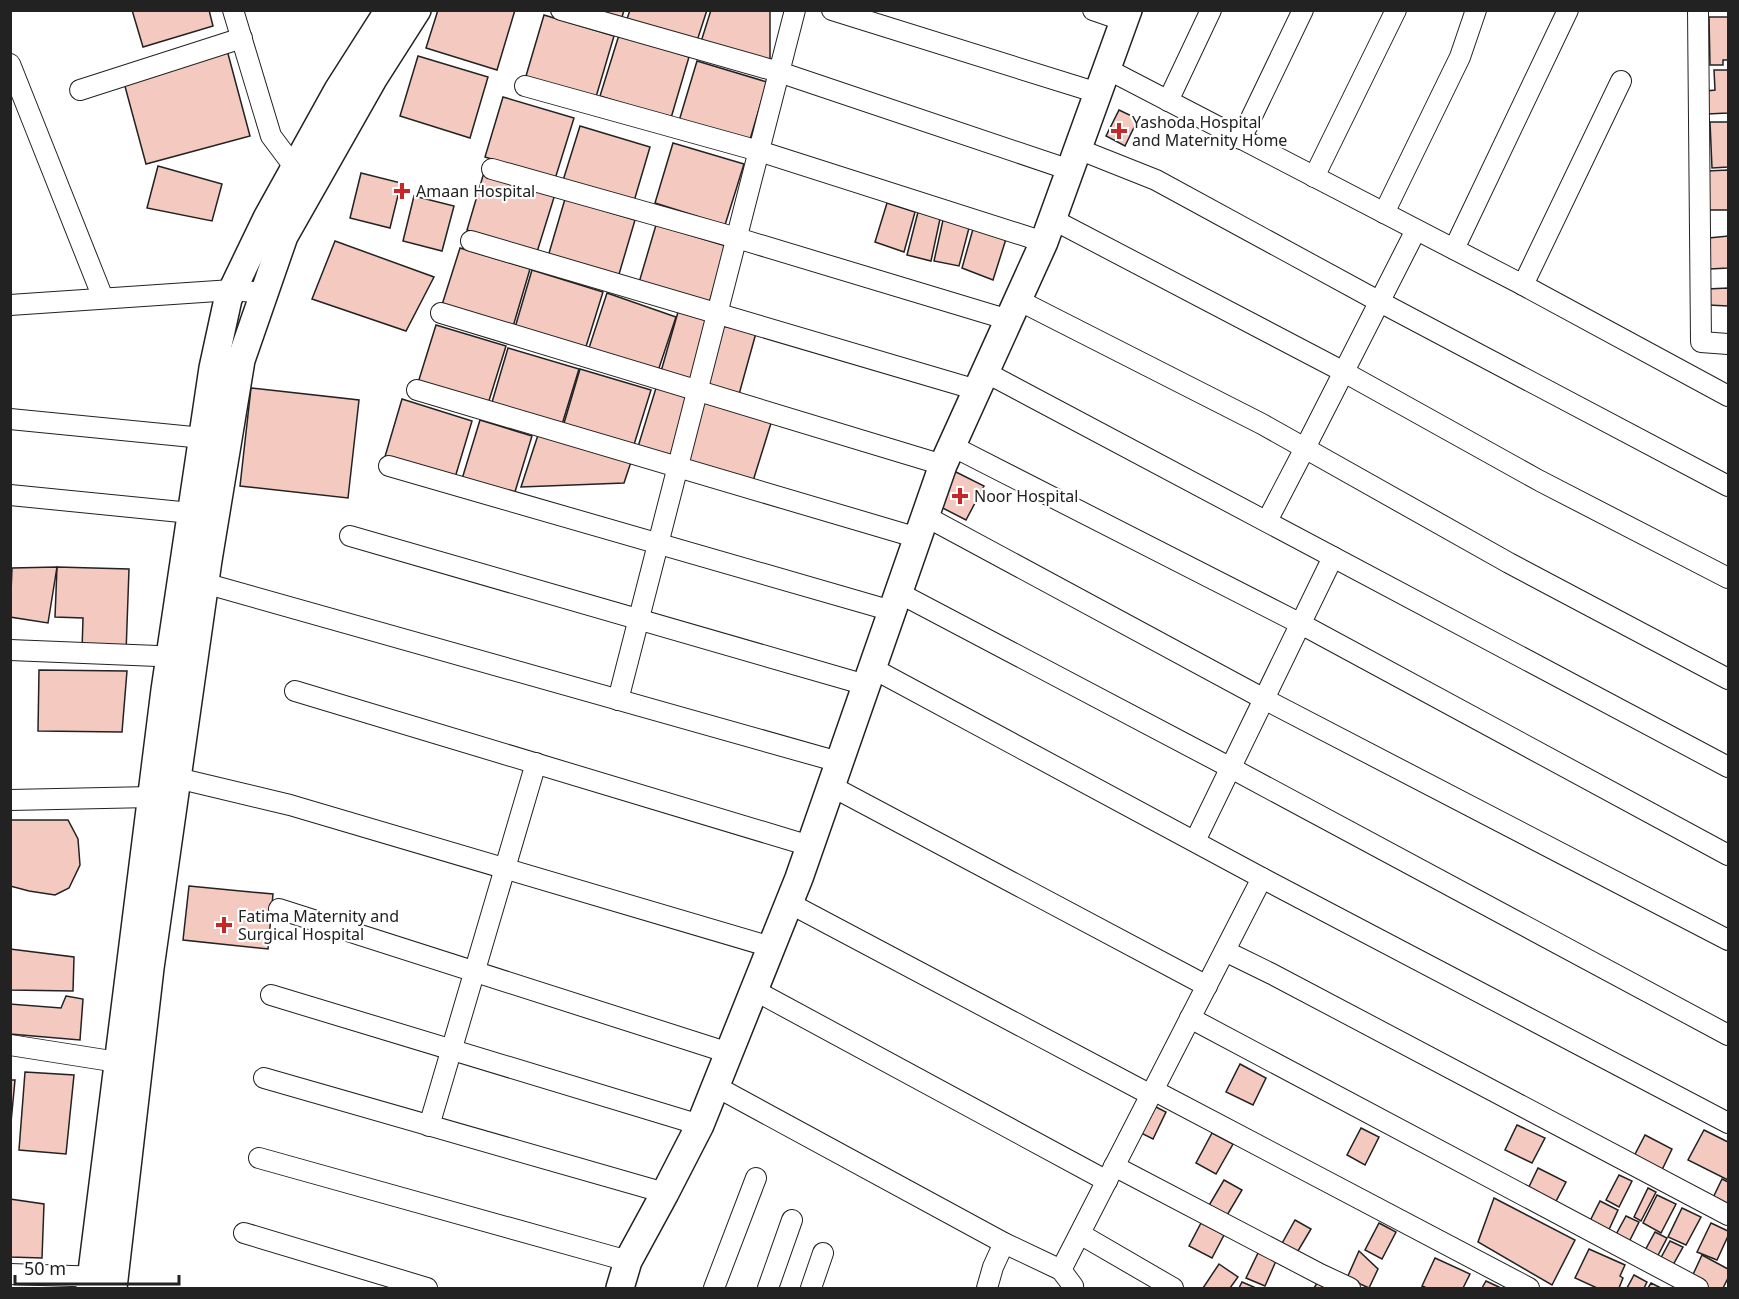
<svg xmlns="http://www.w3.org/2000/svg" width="1739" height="1299" viewBox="0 0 1739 1299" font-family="'Noto Sans',sans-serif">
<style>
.building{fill:#f3c9c0;stroke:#222;stroke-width:1.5}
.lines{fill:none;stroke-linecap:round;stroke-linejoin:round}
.street-casing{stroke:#222;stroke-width:22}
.secondary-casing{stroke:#222;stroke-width:30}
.street{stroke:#fff;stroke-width:20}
.secondary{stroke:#fff;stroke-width:27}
.poi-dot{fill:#c62828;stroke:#fff;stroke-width:2}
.labels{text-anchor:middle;stroke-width:4.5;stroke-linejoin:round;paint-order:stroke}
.poi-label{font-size:16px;fill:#222;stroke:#fff;text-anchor:start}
</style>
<rect width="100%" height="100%" fill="#fff"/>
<g class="building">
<path d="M132 10H209L213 26 143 47Z"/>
<path d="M438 10H515L497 70 426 48Z"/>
<path d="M586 10H624L621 21Z"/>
<path d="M630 10H707L696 44 626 22Z"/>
<path d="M711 10H770V66L700 45Z"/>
<path d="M544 15 614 36 596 97 526 76Z"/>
<path d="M1709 17H1728V60H1723V65H1710Z"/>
<path d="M619 35 689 57 671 118 600 96Z"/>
<path d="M227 50 250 136 146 164 123 79Z"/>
<path d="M418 56 488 77 470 138 400 116Z"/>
<path d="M697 61 767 82 749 143 679 121Z"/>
<path d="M1714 70H1728V113L1707 114 1706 91 1715 90Z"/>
<path d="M503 97 574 118 555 179 485 157Z"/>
<path d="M1119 110 1138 119 1125 146 1106 136Z"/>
<path d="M1710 122H1728V167L1712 168Z"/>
<path d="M580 126 650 147 632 208 561 187Z"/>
<path d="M673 143 744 164 725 225 655 203Z"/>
<path d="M158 166 222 184 212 221 147 208Z"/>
<path d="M485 169 556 191 537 252 467 230Z"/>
<path d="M1728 170V210H1707V171Z"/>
<path d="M361 173 401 183 390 228 350 218Z"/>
<path d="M414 196 454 206 442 251 403 241Z"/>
<path d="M565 199 635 220 617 281 547 260Z"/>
<path d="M887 203 915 212 904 252 875 242Z"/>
<path d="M918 212 940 219 931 261 907 255Z"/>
<path d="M943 220 969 228 959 266 934 261Z"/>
<path d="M656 225 726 246 708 307 638 286Z"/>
<path d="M973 229 1006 239 993 280 962 268Z"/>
<path d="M1728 236V268L1710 269 1709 238Z"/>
<path d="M335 241 434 277 406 331 312 299Z"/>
<path d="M460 248 530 269 512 330 441 308Z"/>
<path d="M532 270 603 292 584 353 514 331Z"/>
<path d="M1728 288V306L1708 305 1707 289Z"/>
<path d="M607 293 676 317 656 377 587 354Z"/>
<path d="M678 312 712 321 695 385 660 375Z"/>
<path d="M436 325 506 346 487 407 417 386Z"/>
<path d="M722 326 756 333 738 398 703 388Z"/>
<path d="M508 348 579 369 560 431 490 409Z"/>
<path d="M580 369 651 390 632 451 562 430Z"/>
<path d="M251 388 359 400 348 498 240 486Z"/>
<path d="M656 388 690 395 672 460 637 450Z"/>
<path d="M402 399 472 421 454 481 384 460Z"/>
<path d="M701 399 772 420 753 481 683 460Z"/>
<path d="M480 420 532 436 514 495 462 479Z"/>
<path d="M539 432 631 462 624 483 521 487Z"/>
<path d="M952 470 984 486 966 520 935 504Z"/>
<path d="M57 567 129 569 126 653 82 651 83 618 55 617Z"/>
<path d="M57 567 48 623 10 617 12 568Z"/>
<path d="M39 670 127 671 122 732 38 731Z"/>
<path d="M10 820H68L78 839 80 865 69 888 55 895 29 891 10 886Z"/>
<path d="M189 886 273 894 268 949 183 940Z"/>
<path d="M10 949 74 957 73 991 10 990Z"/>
<path d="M66 996 83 999 80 1040 10 1034V1004L61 1008Z"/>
<path d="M1240 1064 1266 1078 1253 1105 1226 1092Z"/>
<path d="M25 1072 74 1075 66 1154 19 1150Z"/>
<path d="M10 1080H15L10 1133Z"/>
<path d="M1154 1106 1166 1112 1153 1139 1141 1133Z"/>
<path d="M1517 1125 1545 1138 1532 1163 1505 1150Z"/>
<path d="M1361 1128 1379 1137 1365 1165 1347 1155Z"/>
<path d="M1704 1130 1728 1142V1180L1688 1160Z"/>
<path d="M1212 1133 1233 1144 1216 1174 1196 1163Z"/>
<path d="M1645 1135 1672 1149 1660 1174 1632 1160Z"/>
<path d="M1538 1168 1566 1182 1553 1207 1526 1193Z"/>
<path d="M1619 1175 1632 1181 1619 1207 1606 1200Z"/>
<path d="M1722 1179 1728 1182V1211L1711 1202Z"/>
<path d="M1224 1180 1242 1190 1226 1217 1208 1207Z"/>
<path d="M1648 1188 1656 1192 1641 1221 1634 1217Z"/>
<path d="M1657 1195 1676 1204 1661 1233 1643 1223Z"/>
<path d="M1494 1198 1575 1240 1552 1285 1478 1242Z"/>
<path d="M10 1199 44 1204 42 1258 10 1257Z"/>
<path d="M1600 1201 1618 1210 1606 1236 1587 1227Z"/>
<path d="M1682 1208 1701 1217 1686 1245 1668 1237Z"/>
<path d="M1626 1216 1639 1222 1626 1248 1613 1240Z"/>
<path d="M1295 1220 1311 1229 1295 1256 1280 1247Z"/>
<path d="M1201 1223 1224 1235 1212 1258 1189 1246Z"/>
<path d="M1379 1223 1396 1232 1382 1259 1365 1250Z"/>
<path d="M1711 1223 1728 1231V1236L1717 1260 1697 1252Z"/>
<path d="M1655 1232 1667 1238 1654 1263 1642 1256Z"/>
<path d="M1670 1241 1683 1247 1669 1272 1657 1265Z"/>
<path d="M1589 1249 1625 1265 1620 1276 1623 1278 1619 1288H1597L1575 1278Z"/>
<path d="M1359 1251 1378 1269 1369 1288 1347 1278Z"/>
<path d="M1258 1253 1276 1261 1265 1286 1246 1278Z"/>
<path d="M1702 1255 1728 1269V1278L1723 1288H1703L1690 1281Z"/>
<path d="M1435 1258 1470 1274 1463 1288H1427L1422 1286Z"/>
<path d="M1219 1264 1238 1277 1230 1288H1203Z"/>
<path d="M1634 1275 1647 1282 1644 1288H1627Z"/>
<path d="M1319 1280 1335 1288H1314Z"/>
<path d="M1486 1281 1501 1288H1482Z"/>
<path d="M1242 1282 1256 1288H1239Z"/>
<path d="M1651 1283 1661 1288H1648Z"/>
</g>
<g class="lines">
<g class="street-casing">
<g id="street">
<path d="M233 10 271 136 295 168"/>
<path d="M561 10 779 72 1070 170"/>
<path d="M832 10 1098 93"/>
<path d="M1093 10 1125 21"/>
<path d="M1698 10 1701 342 1728 344"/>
<path d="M10 64 103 298"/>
<path d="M1107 69 1523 285 1728 396"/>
<path d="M525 86 759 151 1044 242"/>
<path d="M80 90 242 38"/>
<path d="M1168 101 1211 10"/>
<path d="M1241 139 1303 10"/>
<path d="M1078 149 1156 180 1380 302 1728 486"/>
<path d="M492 169 737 238 1009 320"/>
<path d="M1314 177 1396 10"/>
<path d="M1384 213 1460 57 1476 10"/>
<path d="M1052 219 1344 372 1540 481 1728 578"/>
<path d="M471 241 977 390"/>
<path d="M1454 249 1568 10"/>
<path d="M1523 285 1621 81"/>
<path d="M1018 300 1262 424 1509 563 1728 679"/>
<path d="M10 305 232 290 264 293"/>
<path d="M441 313 943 465"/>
<path d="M985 372 1728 767"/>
<path d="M417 390 918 538"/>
<path d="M10 419 203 438"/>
<path d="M952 446 1301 624 1728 855"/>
<path d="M389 466 892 611"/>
<path d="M10 495 191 513"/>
<path d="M925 516 1264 699 1728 940"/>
<path d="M1267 521 1305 448 1416 230"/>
<path d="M350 536 866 685"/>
<path d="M204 583 839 762"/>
<path d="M899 593 1231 768 1728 1035"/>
<path d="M10 650 182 657"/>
<path d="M872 668 1262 878 1728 1123"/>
<path d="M295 691 810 846"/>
<path d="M618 700 795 10"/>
<path d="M177 778 290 805 771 947"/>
<path d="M831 786 1207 986"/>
<path d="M10 800 151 797"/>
<path d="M1195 841 1333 557"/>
<path d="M789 903 1151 1095"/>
<path d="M279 909 729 1053"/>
<path d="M1225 951 1272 974 1728 1215"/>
<path d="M754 990 1107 1181"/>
<path d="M271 995 700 1125"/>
<path d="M1190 1018 1698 1288"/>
<path d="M10 1045 130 1064"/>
<path d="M264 1078 665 1193"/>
<path d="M715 1086 1004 1243 1061 1270 1073 1286 1072 1288"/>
<path d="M1153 1090 1529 1288"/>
<path d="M429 1126 536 763"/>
<path d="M259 1158 628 1261"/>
<path d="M1114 1166 1320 1274 1350 1288"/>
<path d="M244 1233 427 1288"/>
<path d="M1080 1234 1173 1288"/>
<path d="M1061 1270 1262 878"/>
<path d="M10 1274 103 1277"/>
<path d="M714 1288 756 1178"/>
<path d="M768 1288 792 1220"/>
<path d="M811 1288 823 1253"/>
<path d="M987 1288 993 1267 1004 1243"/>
</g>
</g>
<g class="secondary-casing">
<g id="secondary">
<path d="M90 1288 165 690 213 368 228 299 267 218 338 90 389 10"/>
<path d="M113 1288 150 968 208 560 241 360 284 236 373 79 417 10"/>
<path d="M620 1288 628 1261 665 1193 700 1125 799 878 943 465 1044 242 1128 10"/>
</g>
</g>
<use href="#street" class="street"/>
<use href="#secondary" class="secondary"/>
</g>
<g class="poi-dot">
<path d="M1116 122h6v6h6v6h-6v6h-6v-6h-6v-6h6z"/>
<path d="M399 182h6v6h6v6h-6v6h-6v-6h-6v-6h6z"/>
<path d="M957 487h6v6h6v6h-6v6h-6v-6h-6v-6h6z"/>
<path d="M221 916h6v6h6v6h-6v6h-6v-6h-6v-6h6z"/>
</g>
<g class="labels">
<g class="poi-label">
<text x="1132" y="128">Yashoda Hospital<tspan x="1132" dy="18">and Maternity Home</tspan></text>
<text x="416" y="197">Amaan Hospital</text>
<text x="974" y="502">Noor Hospital</text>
<text x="238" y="922">Fatima Maternity and<tspan x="238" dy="18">Surgical Hospital</tspan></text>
</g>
</g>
<rect width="1739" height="1299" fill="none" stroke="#222222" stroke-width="24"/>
<path d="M15 1275v9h164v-9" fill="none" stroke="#222222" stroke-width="3"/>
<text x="24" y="1275" font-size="18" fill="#222222" stroke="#ffffff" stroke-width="4.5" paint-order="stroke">50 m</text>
</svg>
